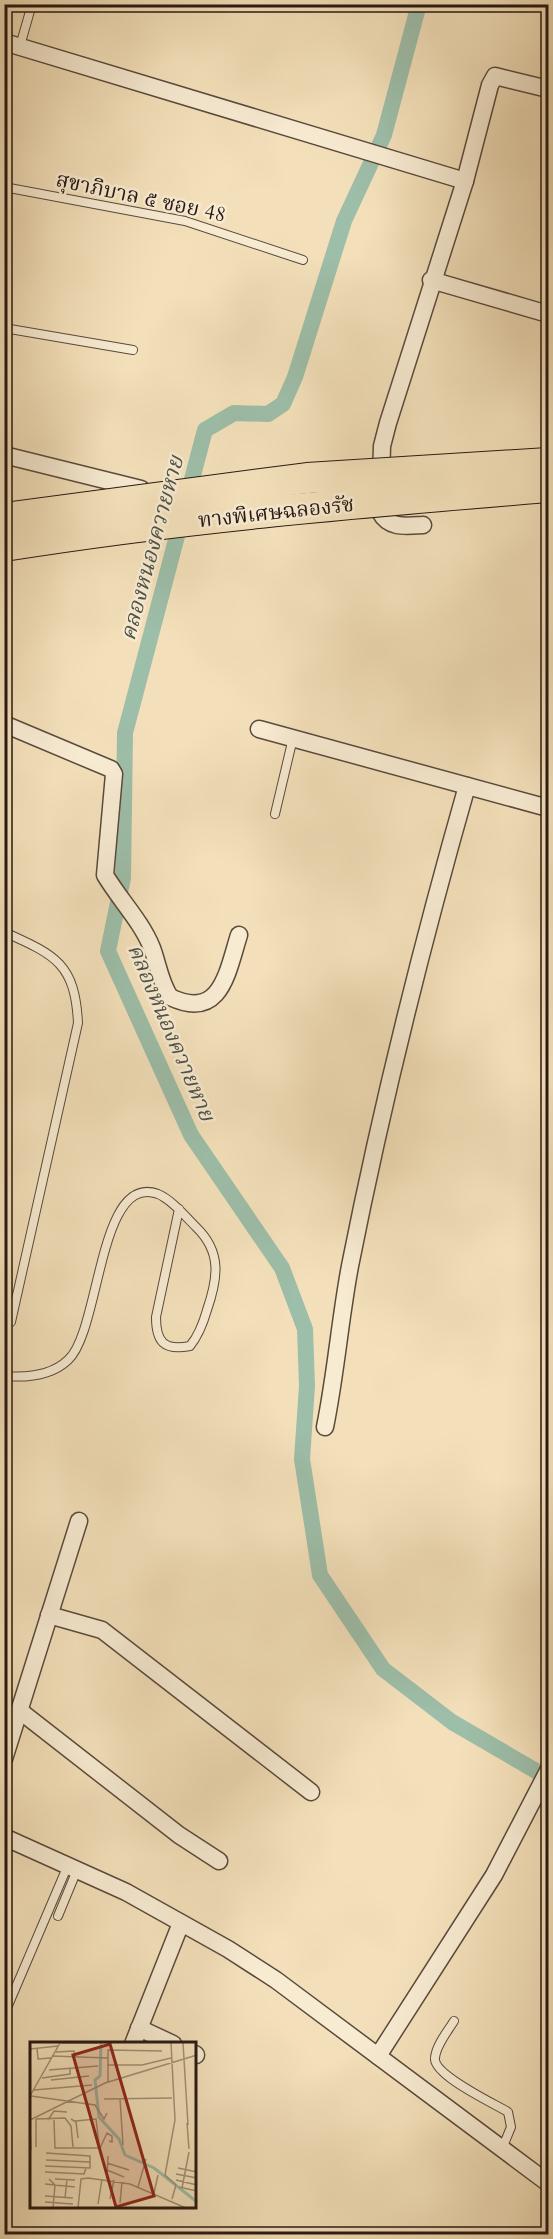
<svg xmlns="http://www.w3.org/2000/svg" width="553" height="2239" viewBox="0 0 553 2239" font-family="Cardo,'Noto Serif Thai',serif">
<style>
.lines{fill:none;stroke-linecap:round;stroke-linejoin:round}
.canal{stroke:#9dbea9;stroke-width:16}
.service-casing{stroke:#5a4a3c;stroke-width:10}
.minor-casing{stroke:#5a4a3c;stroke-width:19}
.service{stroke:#f7ebd2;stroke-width:8}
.minor{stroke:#f7ebd2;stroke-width:16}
.motorway-bridge-casing{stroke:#271812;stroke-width:32;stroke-linecap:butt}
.motorway-bridge{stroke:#f3e0ba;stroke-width:30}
.labels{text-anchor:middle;stroke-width:5;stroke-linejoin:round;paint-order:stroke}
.street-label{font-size:21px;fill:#271812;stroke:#f7ebd2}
.water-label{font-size:22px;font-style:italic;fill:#505247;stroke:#f7ebd2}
.inset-river{fill:none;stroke:#9dbea9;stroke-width:3}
.inset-road{fill:none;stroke:#a19077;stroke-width:1.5}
.view{fill:#8f2418;fill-opacity:0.15;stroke:#8f2418;stroke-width:3}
.inset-edge{fill:none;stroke:#271812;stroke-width:3}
</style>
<rect width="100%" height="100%" fill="#f3e0ba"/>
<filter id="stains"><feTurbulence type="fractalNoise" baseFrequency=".00333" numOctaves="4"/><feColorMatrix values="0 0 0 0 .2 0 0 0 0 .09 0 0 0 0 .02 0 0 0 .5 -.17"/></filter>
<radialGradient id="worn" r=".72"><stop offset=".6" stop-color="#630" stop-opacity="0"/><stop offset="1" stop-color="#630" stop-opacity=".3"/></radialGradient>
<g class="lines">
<path class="canal" d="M419 4 384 135 344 221 295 377 283 404 268 414 234 413 205 430 125 733 123 878 108 951 191 1135 282 1268 305 1329 307 1386 302 1459 320 1575 383 1669 452 1722 548 1778"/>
<g class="service-casing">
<g id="service">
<path d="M20 46 32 4"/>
<path d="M4 187 185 221 303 260"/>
<path d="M4 328 133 350"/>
<path d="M275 814 293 738"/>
<path d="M4 932C55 955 75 963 78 1023L11 1322"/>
<path d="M4 1376C27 1378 51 1376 68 1360 101 1330 98 1172 158 1194 172 1200 185 1216 196 1227 222 1252 218 1278 207 1310 203 1324 199 1335 190 1346 164 1351 156 1342 156 1317L179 1209"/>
<path d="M58 1916 77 1870"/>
<path d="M4 2015 68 1865"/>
<path d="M454 2021C448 2031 436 2045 435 2058 433 2075 493 2103 508 2112L511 2127 502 2149"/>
</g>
</g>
<g class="minor-casing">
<g id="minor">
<path d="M4 42 465 181"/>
<path d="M431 280 548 314"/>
<path d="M4 455 141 489"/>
<path d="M423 525C406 526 389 529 380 512L382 446 388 423 465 181 490 85 495 76 548 89"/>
<path d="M4 724 111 769 114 774 105 875C120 900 141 921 152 948 158 964 160 982 170 997 221 1021 227 973 239 935"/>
<path d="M259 729 548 808"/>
<path d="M325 1427C336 1373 340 1319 350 1266 382 1104 422 944 467 786"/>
<path d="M49 1615 102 1630 311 1792"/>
<path d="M20 1711 179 1835 219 1861"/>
<path d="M4 1759 79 1521"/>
<path d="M4 1837 126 1892 228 1949 276 1980 548 2183"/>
<path d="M139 2028 173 2044"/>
<path d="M133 2044 181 1923"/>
<path d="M195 2054 196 2055"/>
<path d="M378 2056 494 1875 548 1771"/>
</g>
</g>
<use href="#service" class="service"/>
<use href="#minor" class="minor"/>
<g class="motorway-bridge-casing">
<g id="motorway-bridge">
<path d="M4 518 307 478 548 463"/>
<path d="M4 546C185 517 367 502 548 487"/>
</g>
</g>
<use href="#motorway-bridge" class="motorway-bridge"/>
</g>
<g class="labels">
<g class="street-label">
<text transform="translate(141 197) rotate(12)" y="7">สุขาภิบาล ๕ ซอย 48</text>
<text transform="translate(276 512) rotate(-6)" y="7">ทางพิเศษฉลองรัช</text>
</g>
<g class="water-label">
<text transform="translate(151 548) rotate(-75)" y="8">คลองหนองควายหาย</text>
<text transform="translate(172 1032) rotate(67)" y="8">คลองหนองควายหาย</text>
</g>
</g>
<g transform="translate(30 2042)">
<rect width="166" height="166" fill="#f3e0ba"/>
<path class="inset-river" d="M71 1 70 34 65 38 69 75 89 97 95 113 124 126 167 160"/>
<path class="inset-road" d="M31 1H68M141 1 145 78 135 133 146 143 142 157M153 1 158 83M7 6 8 17 21 16M0 7 28 4M26 10 44 9 45 15M22 14 78 16M77 23H112L141 16M19 28 68 24M12 36 40 32V26M21 38 59 34M78 40V8L132 9M4 48 62 43M0 54 30 1M1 54 65 63 74 77 77 71M74 57 142 56M90 57 93 103M6 77 35 76 41 84 43 105M41 77 46 80 48 96M0 78 75 41 167 13M18 78 24 69 37 70M24 78 25 106H70L77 91 82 94V100L79 99M45 79 66 77 69 102M157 81 159 107M0 86 1 108M6 105V77M16 118 60 120M77 121 99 128M15 124 60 126V114L16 111M148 126 167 130M77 128 94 135M15 130 54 132 56 126M146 132 167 136M19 137 25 143 23 166M25 137 45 138M77 137 78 114M146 138 167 143M15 142 45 145M108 145 116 117M149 145 167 149M152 146 159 110M124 151 128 133M15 154 43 156M35 156 37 137M80 157 84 138M15 160 43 162M90 161 92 140M68 162 72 137M48 166 51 137 58 136 100 142 156 166"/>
<path class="view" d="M80 2 124 154 86 165 43 13Z"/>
<rect width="166" height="166" class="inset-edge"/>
</g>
<rect width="553" height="2239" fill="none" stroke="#f3e0ba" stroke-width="24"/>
<rect x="6" y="6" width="541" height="2227" fill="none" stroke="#271812" stroke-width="3"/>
<rect x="12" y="12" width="529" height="2215" fill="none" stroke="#271812" stroke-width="1.5"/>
<rect width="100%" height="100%" filter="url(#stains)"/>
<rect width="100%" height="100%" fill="url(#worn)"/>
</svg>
